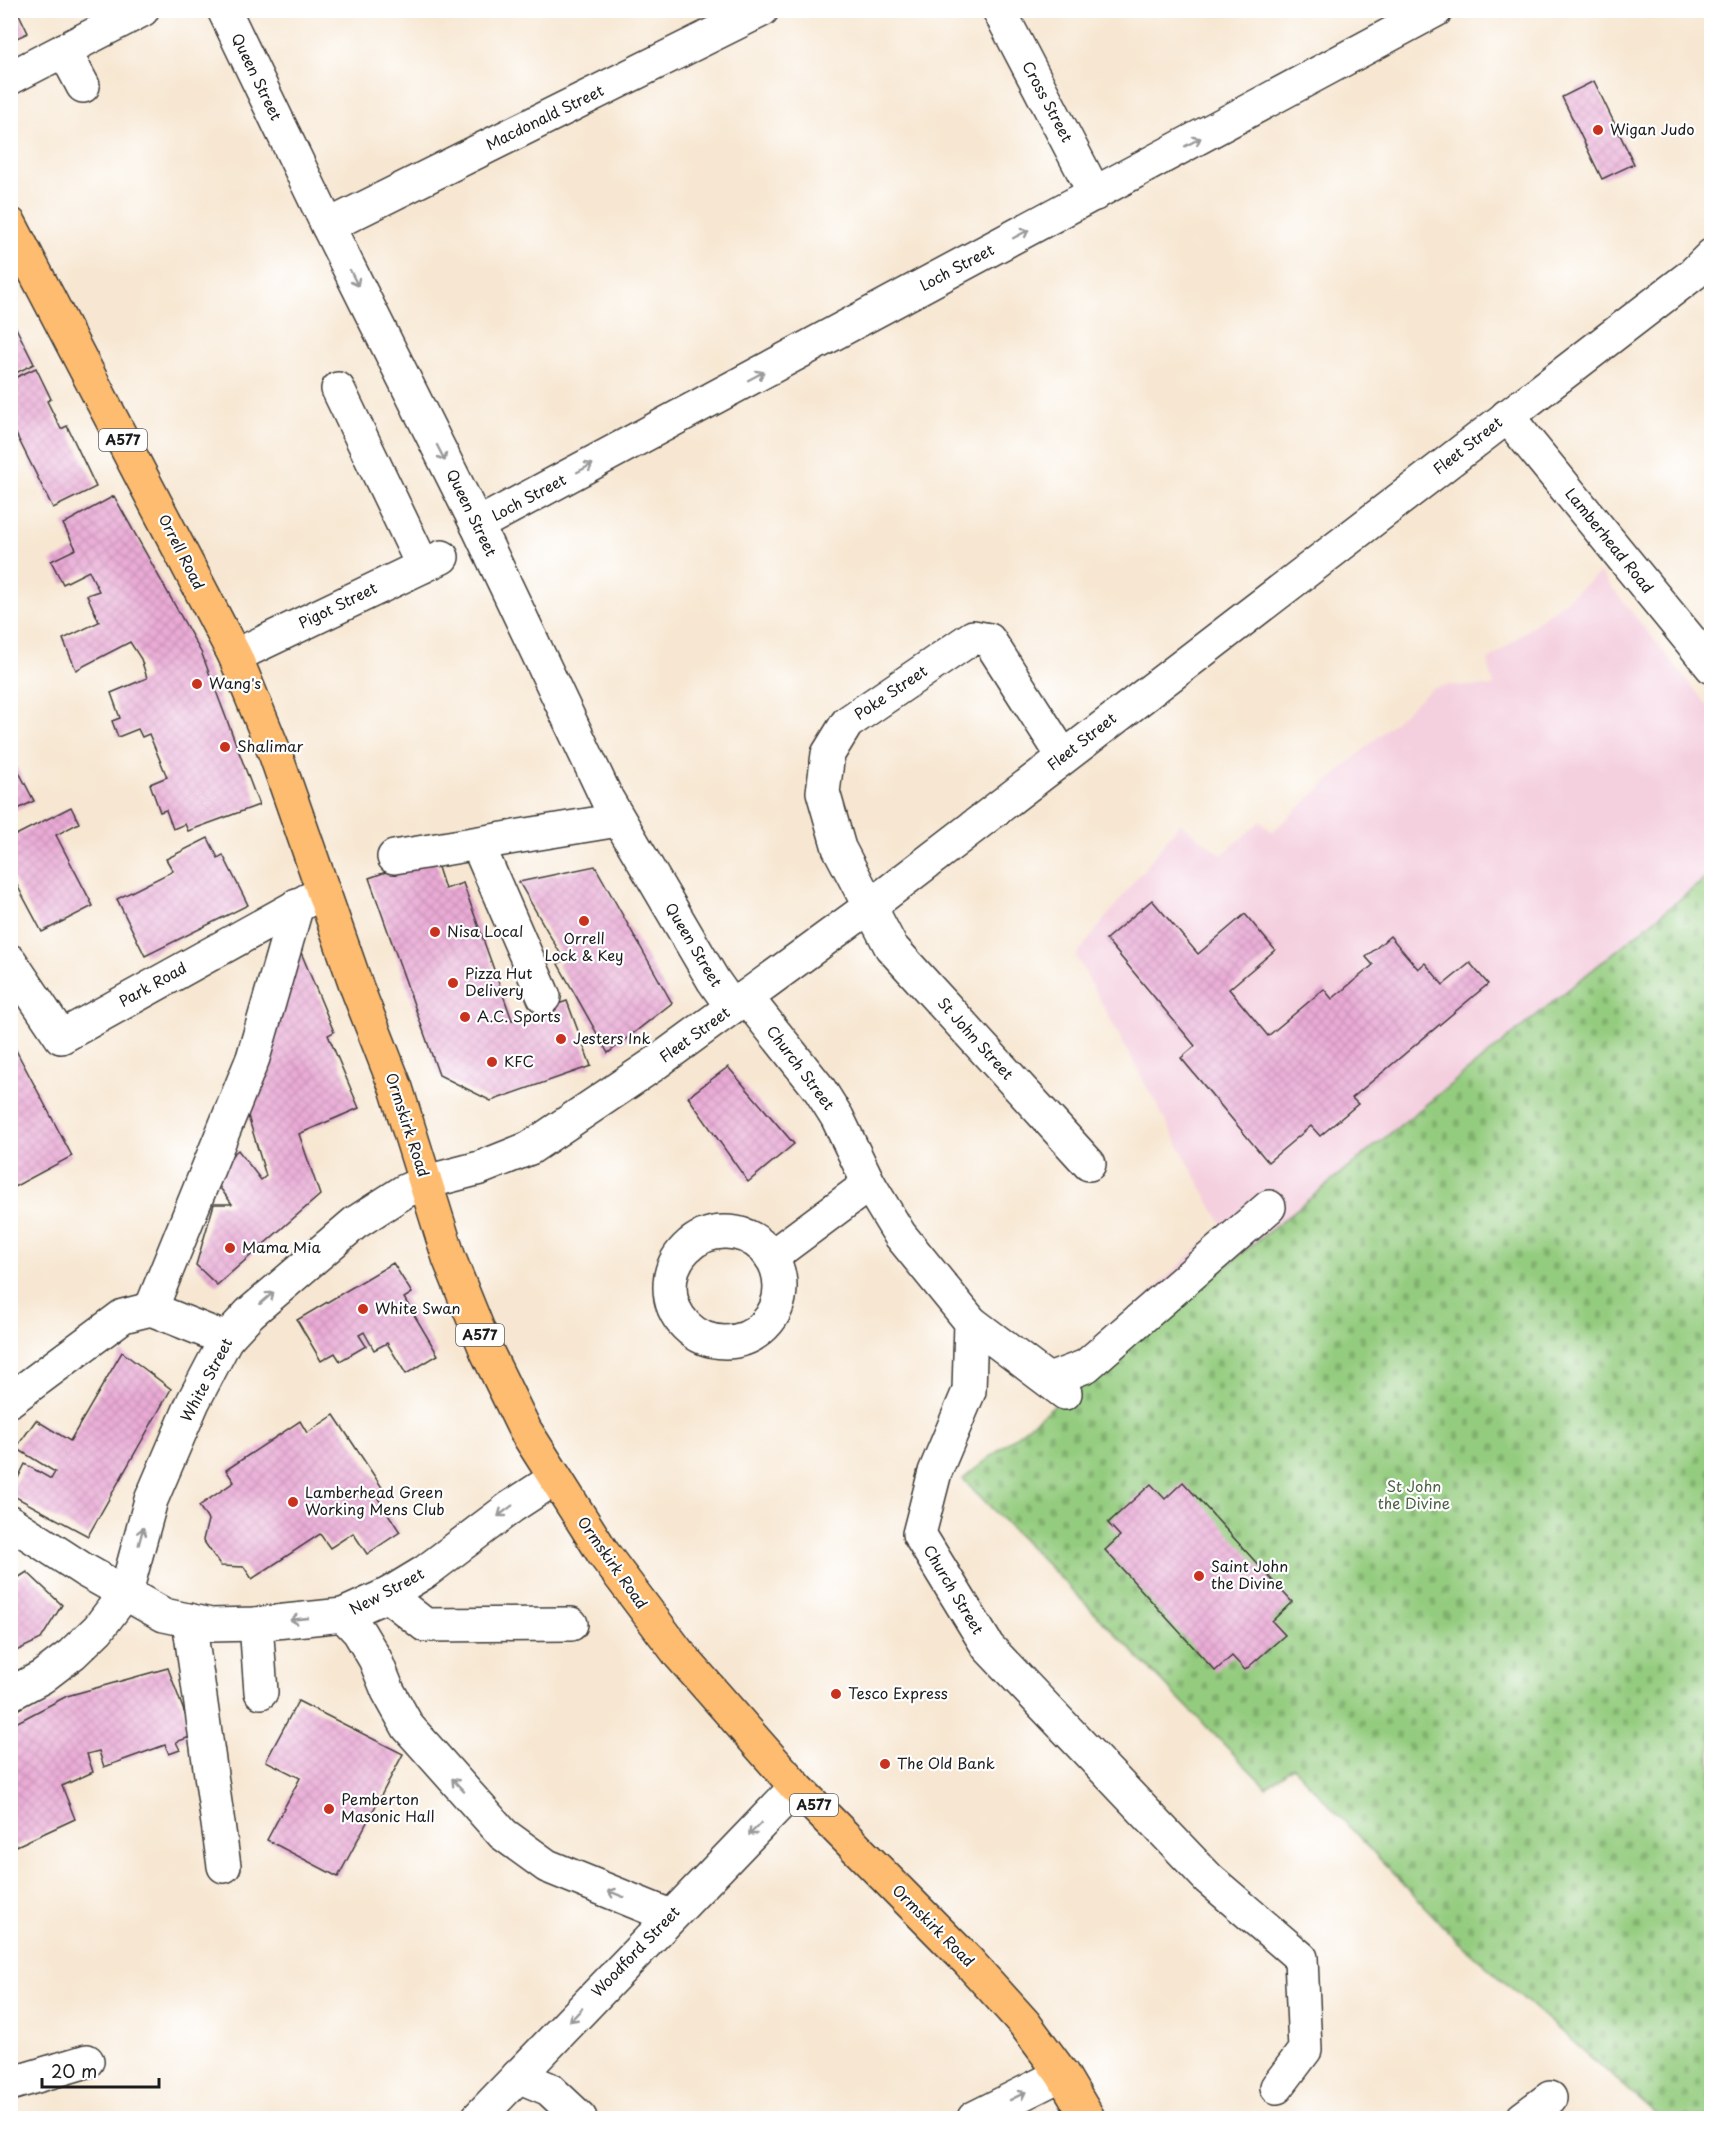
<svg xmlns="http://www.w3.org/2000/svg" width="1722" height="2129" viewBox="0 0 1722 2129" font-family="'Playpen Sans',sans-serif">
<style>
.built{fill:#f4cfde}
.cemetery{fill:url(#cemetery-stones);stroke:#58744e;stroke-width:1.5}
.building{fill:url(#building-cross-hatch)}
.lines{fill:none;stroke-linecap:round;stroke-linejoin:round}
.minor-casing{stroke:#3d3a37;stroke-width:36}
.highway-casing{stroke:#3d3a37;stroke-width:36}
.minor{stroke:#fff;stroke-width:33}
.highway{stroke:#fdbc70;stroke-width:33}
.oneway{stroke:#999}
.poi-dot{fill:#c8321e;stroke:#fff;stroke-width:2}
.labels{text-anchor:middle;stroke-width:4.5;stroke-linejoin:round;paint-order:stroke}
.shield{fill:#fff;stroke:#606060;stroke-width:1.5}
.shield-label{font-size:14px;font-weight:bold;fill:#1c1c1c}
.street-label{font-size:15px;fill:#1c1c1c;stroke:#fff}
.poi-label{font-size:15px;fill:#1c1c1c;stroke:#fff;text-anchor:start}
.park-label{font-size:15px;fill:#4c6244;stroke:#fff}
</style>
<defs>
<pattern id="cemetery-stones" width="16" height="16" patternUnits="userSpaceOnUse" patternTransform="scale(1.5)"><rect width="16" height="16" fill="#94cc7f"/><path d="M2 7V4a2 2 0 0 1 4 0v3zM10 15v-3a2 2 0 0 1 4 0v3z" fill="#7faf6d"/></pattern>
<pattern id="building-cross-hatch" width="8" height="8" patternUnits="userSpaceOnUse" patternTransform="scale(1.5)"><rect width="8" height="8" fill="#eaabd6"/><path d="M0 0l8 8M0 8l8-8" fill="none" stroke="#c893b7"/></pattern>
</defs>
<rect width="100%" height="100%" fill="#fff"/>
<filter id="ink" filterUnits="userSpaceOnUse"><feTurbulence type="fractalNoise" baseFrequency=".0167" numOctaves="2"/><feDisplacementMap in="SourceGraphic" scale="12" xChannelSelector="R" yChannelSelector="G"/><feConvolveMatrix kernelMatrix="1 2 1 2 8 2 1 2 1" color-interpolation-filters="sRGB"/></filter>
<filter id="wash" filterUnits="userSpaceOnUse"><feTurbulence type="fractalNoise" baseFrequency=".008" numOctaves="4" result="noise"/><feDisplacementMap in="SourceGraphic" scale="24" xChannelSelector="R" yChannelSelector="G"/><feGaussianBlur stdDeviation="1.35" result="paint"/><feColorMatrix in="noise" values="0 0 0 0 0 0 0 0 0 0 0 0 0 0 0 0 0 1.4 0 .05"/><feComposite in="paint" operator="in"/></filter>
<g filter="url(#wash)">
<rect width="100%" height="100%" fill="#f7e7d2"/>
<path class="built" d="M1600 573 1711 710V874L1145 1332 1131 1311 1222 1225 1076 956 1180 823 1222 855 1261 821 1272 832 1431 689 1448 685 1494 687 1488 661Z"/>
<path class="cemetery" d="M1711 874V2118H1661L1457 1941 1293 1767 1266 1787 963 1479Z"/>
<g id="blocks">
<g class="building">
<path d="M10 10H17L28 33 10 41Z"/>
<path d="M1594 81 1634 164 1602 179 1562 97Z"/>
<path d="M10 316 34 364 10 376Z"/>
<path d="M36 368 51 399 47 401 61 429 67 426 96 487 53 508 10 422V380Z"/>
<path d="M114 496 202 654 259 805 188 831 185 824 173 829 166 810 160 812 150 784 167 777 149 734 142 737 138 729 118 737 112 721 120 718 111 693 147 678 141 659 130 642 76 670 63 639 99 622 87 595 99 591 89 571 63 584 51 561 76 549 63 524Z"/>
<path d="M10 755 34 801 10 813Z"/>
<path d="M71 807 79 823 56 835 93 906 42 932 10 872V838Z"/>
<path d="M208 838 218 858 223 855 248 905 145 956 117 899 173 871 166 859Z"/>
<path d="M434 855 445 889 463 883 512 1020 567 1001 591 1066 491 1101 439 1075 369 878Z"/>
<path d="M595 866 672 1003 608 1053 558 964 564 960 519 882Z"/>
<path d="M1152 900 1198 954 1245 914 1275 950 1229 989 1268 1036 1324 989 1332 999 1373 965 1366 957 1390 936 1418 969 1425 963 1443 985 1470 963 1488 984 1352 1098 1358 1104 1320 1136 1311 1126 1268 1162 1181 1058 1195 1046 1106 939Z"/>
<path d="M300 950 334 1032 328 1035 359 1108 299 1134 320 1195 217 1285 196 1265 214 1204H232L210 1174 238 1150 261 1180 266 1176 245 1106Z"/>
<path d="M10 1039 72 1156 14 1187 10 1181Z"/>
<path d="M728 1067 794 1144 748 1182 688 1097Z"/>
<path d="M393 1263 412 1293 404 1298 438 1355 406 1374 387 1343 374 1350 364 1332 359 1335 366 1346 340 1361 335 1353 321 1361 297 1320Z"/>
<path d="M122 1352 171 1389 88 1536 10 1494 25 1464 51 1479 55 1472 16 1448 36 1420 70 1441Z"/>
<path d="M334 1415 385 1492 377 1497 400 1532 367 1554 353 1533 330 1548 320 1534 252 1579 244 1567 221 1566 203 1540 208 1520 199 1506 234 1482 226 1470 300 1421 307 1433Z"/>
<path d="M1183 1482 1292 1602 1272 1621 1285 1635 1245 1670 1232 1656 1215 1671 1105 1550 1120 1536 1108 1523 1151 1484 1165 1499Z"/>
<path d="M27 1572 62 1605 41 1639 10 1654V1583Z"/>
<path d="M168 1668 193 1736 176 1742 180 1750 169 1754 165 1745 104 1767 99 1751 87 1754 93 1772 62 1786 75 1819 10 1849V1726L67 1696Z"/>
<path d="M298 1701 403 1754 338 1877 267 1840 300 1778 266 1761Z"/>
</g>
</g>
</g>
<g filter="url(#ink)">
<use href="#blocks" fill-opacity="0" stroke="#3d3a37" stroke-width="1.5"/>
<g class="lines">
<g class="minor-casing">
<g id="minor">
<path d="M224 10 328 226 477 525 607 799 713 980 732 1007"/>
<path d="M999 10 1095 194"/>
<path d="M64 50 83 86"/>
<path d="M10 78 142 10"/>
<path d="M328 226 762 10"/>
<path d="M338 389 423 566"/>
<path d="M1507 416 1712 667"/>
<path d="M477 525 1436 10"/>
<path d="M235 656 442 557"/>
<path d="M1063 756 989 640 973 637 847 723 828 754 823 792 839 848 891 947 1089 1164"/>
<path d="M478 845 544 997"/>
<path d="M394 857 618 820"/>
<path d="M10 961 61 1037 308 900"/>
<path d="M746 997 820 1090 837 1117 869 1184 900 1235 971 1322 969 1391 935 1472 919 1534 988 1647 1209 1879 1301 1958 1305 2050 1277 2087"/>
<circle cx="725" cy="1287" r="55"/>
<path d="M771 1257 869 1184"/>
<path d="M151 1309 253 1058 297 905"/>
<path d="M971 1322 1065 1393"/>
<path d="M1049 1380 1086 1366 1269 1207"/>
<path d="M10 1400 123 1316 151 1309 226 1339"/>
<path d="M10 1522 84 1570 164 1615 211 1625 256 1624 343 1615 387 1595 425 1572 511 1507 554 1479"/>
<path d="M387 1595 425 1625 571 1624"/>
<path d="M343 1615 359 1632 375 1659 388 1691 408 1727 503 1834 547 1866 670 1916"/>
<path d="M189 1620 224 1866"/>
<path d="M256 1624 261 1692"/>
<path d="M10 1694 42 1677 72 1654 98 1629 126 1592 151 1500 193 1402 226 1339 250 1313 355 1223 405 1191 426 1182 480 1168 530 1148 653 1065 869 907 1693 274 1712 255"/>
<path d="M518 2076 549 2089 580 2118"/>
<path d="M10 2084 87 2061"/>
<path d="M478 2118 796 1787"/>
<path d="M974 2118 1062 2074"/>
<path d="M1523 2118 1550 2098"/>
</g>
</g>
<g class="highway-casing">
<path id="highway" d="M10 224 235 656 276 756 357 988 396 1088 449 1258 487 1352 525 1430 603 1553 679 1654 796 1787 968 1961 1024 2023 1062 2074 1088 2118"/>
</g>
<use href="#minor" class="minor"/>
<use href="#highway" class="highway"/>
</g>
<defs><path id="oneway-shaft" d="M-6 0H5M1.5-3L5.5 0L1.5 3" fill="none" stroke-width="1.6" stroke-linecap="round" stroke-linejoin="round" transform="scale(1.5)"/></defs>
<g class="oneway">
<use href="#oneway-shaft" transform="translate(1193 142) rotate(-28)"/>
<use href="#oneway-shaft" transform="translate(1021 234) rotate(-28)"/>
<use href="#oneway-shaft" transform="translate(354 278) rotate(63)"/>
<use href="#oneway-shaft" transform="translate(756 376) rotate(-28)"/>
<use href="#oneway-shaft" transform="translate(441 453) rotate(63)"/>
<use href="#oneway-shaft" transform="translate(585 468) rotate(-28)"/>
<use href="#oneway-shaft" transform="translate(267 1298) rotate(-41)"/>
<use href="#oneway-shaft" transform="translate(505 1511) rotate(143)"/>
<use href="#oneway-shaft" transform="translate(141 1536) rotate(-75)"/>
<use href="#oneway-shaft" transform="translate(299 1619) rotate(174)"/>
<use href="#oneway-shaft" transform="translate(458 1785) rotate(-133)"/>
<use href="#oneway-shaft" transform="translate(755 1829) rotate(134)"/>
<use href="#oneway-shaft" transform="translate(616 1894) rotate(-158)"/>
<use href="#oneway-shaft" transform="translate(576 2015) rotate(133)"/>
<use href="#oneway-shaft" transform="translate(1018 2096) rotate(-27)"/>
</g>
</g>
<g class="poi-dot">
<circle cx="1598" cy="130" r="6"/>
<circle cx="197" cy="684" r="6"/>
<circle cx="225" cy="747" r="6"/>
<circle cx="584" cy="921" r="6"/>
<circle cx="435" cy="932" r="6"/>
<circle cx="453" cy="983" r="6"/>
<circle cx="465" cy="1017" r="6"/>
<circle cx="561" cy="1039" r="6"/>
<circle cx="492" cy="1062" r="6"/>
<circle cx="230" cy="1248" r="6"/>
<circle cx="363" cy="1309" r="6"/>
<circle cx="293" cy="1502" r="6"/>
<circle cx="1199" cy="1576" r="6"/>
<circle cx="836" cy="1694" r="6"/>
<circle cx="885" cy="1764" r="6"/>
<circle cx="329" cy="1809" r="6"/>
</g>
<g class="labels">
<g class="shield">
<rect x="99" y="429" width="48" height="22" rx="4.5"/>
<rect x="456" y="1324" width="48" height="22" rx="4.5"/>
<rect x="790" y="1794" width="48" height="22" rx="4.5"/>
</g>
<g class="shield-label">
<text x="123" y="445">A577</text>
<text x="480" y="1340">A577</text>
<text x="814" y="1810">A577</text>
</g>
<g class="street-label">
<text transform="translate(256 77) rotate(64)" y="5">Queen Street</text>
<text transform="translate(1047 102) rotate(62)" y="5">Cross Street</text>
<text transform="translate(545 118) rotate(-26)" y="5">Macdonald Street</text>
<text transform="translate(957 268) rotate(-28)" y="5">Loch Street</text>
<text transform="translate(1468 446) rotate(-38)" y="5">Fleet Street</text>
<text transform="translate(529 498) rotate(-28)" y="5">Loch Street</text>
<text transform="translate(471 513) rotate(64)" y="5">Queen Street</text>
<text transform="translate(1609 541) rotate(51)" y="5">Lamberhead Road</text>
<text transform="translate(181 552) rotate(63)" y="5">Orrell Road</text>
<text transform="translate(338 606) rotate(-26)" y="5">Pigot Street</text>
<text transform="translate(891 693) rotate(-34)" y="5">Poke Street</text>
<text transform="translate(1082 742) rotate(-38)" y="5">Fleet Street</text>
<text transform="translate(693 945) rotate(59)" y="5">Queen Street</text>
<text transform="translate(153 985) rotate(-29)" y="5">Park Road</text>
<text transform="translate(695 1035) rotate(-36)" y="5">Fleet Street</text>
<text transform="translate(975 1039) rotate(48)" y="5">St John Street</text>
<text transform="translate(800 1068) rotate(53)" y="5">Church Street</text>
<text transform="translate(407 1125) rotate(72)" y="5">Ormskirk Road</text>
<text transform="translate(207 1380) rotate(-62)" y="5">White Street</text>
<text transform="translate(612 1563) rotate(55)" y="5">Ormskirk Road</text>
<text transform="translate(953 1590) rotate(59)" y="5">Church Street</text>
<text transform="translate(387 1592) rotate(-28)" y="5">New Street</text>
<text transform="translate(933 1926) rotate(45)" y="5">Ormskirk Road</text>
<text transform="translate(636 1952) rotate(-46)" y="5">Woodford Street</text>
</g>
<g class="poi-label">
<text x="1610" y="135">Wigan Judo</text>
<text x="209" y="689">Wang's</text>
<text x="237" y="752">Shalimar</text>
<text x="447" y="937">Nisa Local</text>
<text x="584" y="944" text-anchor="middle">Orrell<tspan x="584" dy="17">Lock &amp; Key</tspan></text>
<text x="465" y="979">Pizza Hut<tspan x="465" dy="17">Delivery</tspan></text>
<text x="477" y="1022">A.C. Sports</text>
<text x="573" y="1044">Jesters Ink</text>
<text x="504" y="1067">KFC</text>
<text x="242" y="1253">Mama Mia</text>
<text x="375" y="1314">White Swan</text>
<text x="305" y="1498">Lamberhead Green<tspan x="305" dy="17">Working Mens Club</tspan></text>
<text x="1211" y="1572">Saint John<tspan x="1211" dy="17">the Divine</tspan></text>
<text x="848" y="1699">Tesco Express</text>
<text x="897" y="1769">The Old Bank</text>
<text x="341" y="1805">Pemberton<tspan x="341" dy="17">Masonic Hall</tspan></text>
</g>
<g class="park-label">
<text x="1414" y="1492">St John<tspan x="1414" dy="17">the Divine</tspan></text>
</g>
</g>
<rect width="1722" height="2129" fill="none" stroke="#fff" stroke-width="36"/>
<path d="M42 2078v9h117v-9" fill="none" stroke="#1c1c1c" stroke-width="3"/>
<text x="51" y="2078" font-size="18" fill="#1c1c1c" stroke="#ffffff" stroke-width="4.5" paint-order="stroke">20 m</text>
</svg>
